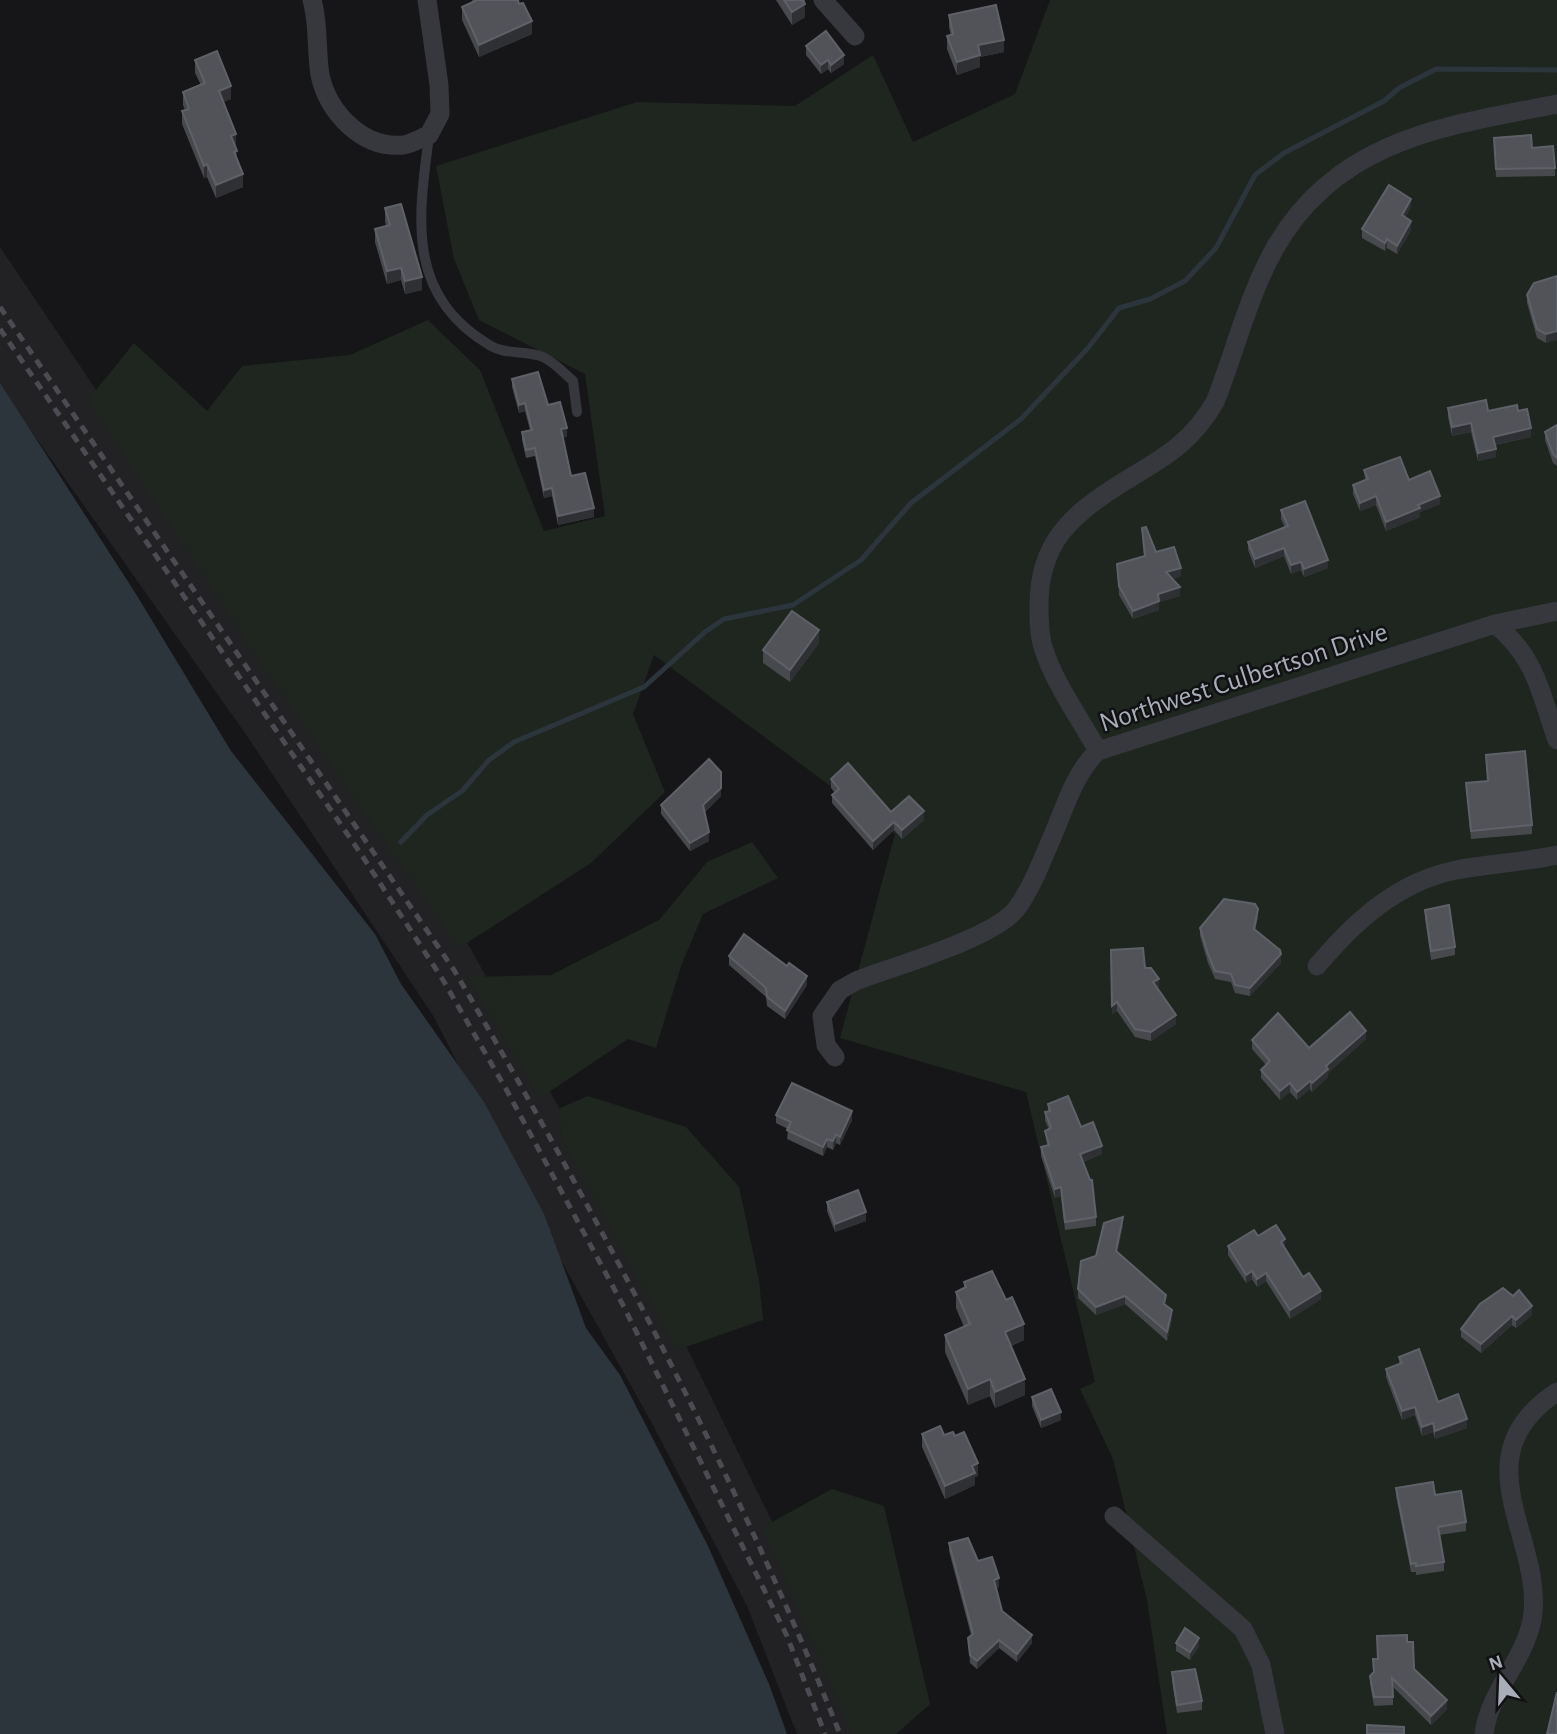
<svg xmlns="http://www.w3.org/2000/svg" width="1557" height="1734" viewBox="0 0 1557 1734" font-family="'Alegreya Sans',sans-serif">
<style>
.built{fill:#222225}
.green{fill:#1e261f}
.water{fill:#2c353c}
.lines{fill:none;stroke-linecap:round;stroke-linejoin:round}
.stream{stroke:#2c353c;stroke-width:5}
.service{stroke:#37383d;stroke-width:10}
.minor{stroke:#37383d;stroke-width:19}
.rail{stroke:#4a4c52;stroke-width:5;stroke-dasharray:9 7;stroke-linecap:butt}
.wall{fill:#47494d}
.shaded-wall{fill:#2f3033}
.building{fill:#525359;stroke:#5f6168;stroke-width:2}
.labels{text-anchor:middle;stroke-width:5;stroke-linejoin:round;paint-order:stroke}
.street-label{font-size:28px;fill:#a8adb8;stroke:#111113}
</style>
<rect width="100%" height="100%" fill="#161618"/>
<path class="built" d="M0 247 463 935 649 1270 799 1577 869 1734H797L747 1606 654 1427 524 1194 434 1017 245 733 0 387Z"/>
<g class="green">
<path d="M1050 0H1557V1734H1167L1147 1600 1113 1459 1080 1389 1095 1382 1026 1092 840 1038 895 834 654 655 633 714 665 792 591 863 459 948 264 668 88 400 134 343 207 411 242 366 350 355 428 320 480 370 544 531 605 516 585 374 479 320 454 259 436 166 637 102 795 106 873 55 913 142 1015 94Z"/>
<path d="M752 842 778 878 703 914 681 966 656 1048 628 1039 540 1098 468 977 551 975 659 920 707 862Z"/>
<path d="M588 1096 686 1127 739 1187 759 1280 763 1320 677 1350 562 1138 560 1108Z"/>
<path d="M832 1489 884 1506 930 1704 896 1734H852L763 1527Z"/>
</g>
<path class="water" d="M0 383 136 594 231 751 375 934 401 984 484 1102 544 1214 586 1328 620 1375 708 1546 769 1684 787 1734H0Z"/>
<g class="lines">
<path class="stream" d="M401 842 427 815 462 791 489 760 514 742 644 687 705 632 724 619 793 605 861 560 911 503 1021 419 1088 348 1119 308 1150 299 1185 281 1216 248 1255 175 1284 153 1384 101 1399 88 1436 69 1557 70"/>
<path class="service" d="M429 136C418 220 406 296 491 346 506 355 527 350 543 357 554 362 564 373 573 381L577 412"/>
<g class="minor">
<path d="M312 0C319 24 316 50 320 75 328 112 362 149 403 145 411 144 421 138 429 135L440 114 439 85 427 0"/>
<path d="M823 0 855 36"/>
<path d="M1495 624C1536 658 1540 691 1557 740"/>
<path d="M1098 751C1080 718 1054 683 1043 647 1039 634 1039 619 1039 605 1039 543 1071 515 1120 484 1162 458 1189 446 1215 402 1235 352 1248 296 1275 248 1337 139 1445 126 1557 104"/>
<path d="M1317 966C1354 922 1397 882 1456 870 1489 864 1524 862 1557 855"/>
<path d="M835 1057 826 1045 822 1016 840 990 856 981C894 966 995 938 1017 908 1033 886 1042 860 1053 835 1065 807 1075 772 1098 751L1495 624 1557 611"/>
<path d="M1114 1516 1243 1629 1261 1665 1275 1734"/>
<path d="M1484 1734C1489 1692 1524 1661 1532 1620 1546 1540 1457 1458 1557 1392"/>
</g>
<g class="rail">
<path d="M0 307 454 970C598 1216 734 1470 840 1734"/>
<path d="M0 329 359 851 443 980 506 1089 624 1307 787 1636 825 1734"/>
</g>
</g>
<g class="wall">
<path d="M472 0H518L532 34 479 57 462 20V7L473 2Z"/>
<path d="M776 0H805V17L792 25Z"/>
<path d="M949 15 1004 52 980 57V67L957 75 947 49V36L951 35 949 28Z"/>
<path d="M806 46 844 64 831 73 828 69 821 74 806 55Z"/>
<path d="M195 60 231 99 223 102 236 147 237 161 243 187 216 198 207 177 204 178 182 124V111L185 110 183 105V92L201 85 195 73Z"/>
<path d="M1494 138 1532 148 1555 168V176L1496 177Z"/>
<path d="M1411 207 1405 218 1411 230 1397 254 1387 248 1385 251 1362 238V229Z"/>
<path d="M385 208 422 290 405 294 401 280 387 284 375 242V229L386 226 385 221Z"/>
<path d="M1557 276 1546 343 1537 338 1527 303V295Z"/>
<path d="M512 379 548 405 567 437H563L571 476 594 517 558 525 552 496 544 498 535 456 526 458 522 440V432L530 430 525 411 519 413 512 387Z"/>
<path d="M1448 408 1488 411H1518L1531 437 1495 445 1496 457 1478 461 1471 432 1452 436 1448 417Z"/>
<path d="M1557 425V466L1553 463 1545 440V432Z"/>
<path d="M1364 470 1409 480 1440 504 1420 512V517L1386 531 1376 505 1360 511 1353 494V485L1365 480Z"/>
<path d="M1281 510 1328 568 1304 577 1301 570 1291 574 1284 556 1255 568 1248 550V542L1285 528 1281 519Z"/>
<path d="M1142 528 1156 552 1181 576 1172 579 1180 596 1159 602V610L1133 619 1119 595 1117 564 1144 556Z"/>
<path d="M819 643 790 682 763 663V650Z"/>
<path d="M1486 755 1532 825V834L1471 839 1466 783 1488 781Z"/>
<path d="M721 772V796L705 812 709 841 690 851 661 814V805Z"/>
<path d="M831 779 891 812 924 820 902 839 894 830 873 850 832 803V795L835 793 831 788Z"/>
<path d="M1425 910 1455 947V955L1431 960 1425 918Z"/>
<path d="M1258 917 1255 930 1281 963 1250 996 1235 993 1231 982 1215 979 1208 963 1200 936V928Z"/>
<path d="M1111 950 1145 968 1159 987 1157 988 1176 1024 1151 1041 1135 1037 1117 1011 1112 1014Z"/>
<path d="M729 956 807 985 785 1019 767 1006 766 997 729 965Z"/>
<path d="M1366 1039 1328 1073V1077L1312 1092 1310 1089 1297 1100 1290 1092 1280 1100 1261 1078V1070L1266 1065 1252 1049V1040L1309 1048Z"/>
<path d="M1048 1104 1081 1127 1102 1154 1083 1162 1096 1217V1226L1065 1230 1061 1196 1055 1198 1041 1156V1147L1047 1145 1045 1131 1049 1129 1045 1121V1112H1048Z"/>
<path d="M776 1115 852 1120 840 1145 836 1143 833 1150 827 1147 823 1156 787 1139 788 1129 776 1123Z"/>
<path d="M827 1202 866 1221 835 1232 827 1211Z"/>
<path d="M1123 1226 1117 1253 1166 1305 1172 1319 1167 1341 1125 1304 1096 1315 1078 1298V1289L1096 1256Z"/>
<path d="M1258 1236 1285 1247 1284 1248 1303 1277 1321 1299 1290 1319 1266 1281 1257 1287 1252 1279 1246 1283 1228 1255V1246Z"/>
<path d="M964 1282 1024 1340 1011 1346 1025 1395 995 1408 990 1396 968 1405 945 1352V1335L964 1327 956 1308V1292L964 1288Z"/>
<path d="M1480 1304 1532 1315 1516 1328 1512 1325 1481 1353 1461 1337V1329Z"/>
<path d="M1399 1357 1438 1402 1467 1428 1435 1439 1433 1432 1422 1436 1415 1415 1402 1420 1386 1377V1369L1399 1364Z"/>
<path d="M1032 1397 1061 1420 1041 1428 1032 1406Z"/>
<path d="M922 1434 944 1435 978 1476 975 1477V1485L945 1499 922 1447Z"/>
<path d="M1396 1488 1435 1495 1466 1522V1531L1439 1535 1444 1562V1571L1416 1575V1572H1411L1396 1496Z"/>
<path d="M949 1543 978 1561 999 1587 996 1588 1002 1611 1032 1643 1017 1662 999 1648 977 1669 970 1663 968 1638 971 1635 949 1551Z"/>
<path d="M1407 1642 1414 1669 1447 1709 1431 1725 1393 1687V1705L1374 1706 1370 1684V1676L1373 1673 1378 1659Z"/>
<path d="M1176 1643 1199 1646 1190 1660 1176 1651Z"/>
<path d="M1172 1672 1202 1701V1710L1177 1713 1172 1681Z"/>
</g>
<g class="shaded-wall">
<path d="M800 0H805V17L792 25V12Z"/>
<path d="M532 21V34L479 57V45Z"/>
<path d="M1004 40V52L980 57V67L957 75V62L978 45Z"/>
<path d="M844 55V64L831 73V65Z"/>
<path d="M828 60V69L821 74V65Z"/>
<path d="M231 86V99L219 104V91Z"/>
<path d="M236 134V147L231 149V136Z"/>
<path d="M207 164V177L204 178V166Z"/>
<path d="M243 174V187L216 198V185Z"/>
<path d="M1411 199V207L1402 224V215Z"/>
<path d="M1411 221V230L1397 254V246Z"/>
<path d="M1387 239V248L1385 251V243Z"/>
<path d="M401 268V280L387 284V271Z"/>
<path d="M422 277V290L405 294V281Z"/>
<path d="M1557 331V340L1546 343V334Z"/>
<path d="M525 403V411L519 413V405Z"/>
<path d="M1471 423V432L1452 436V427Z"/>
<path d="M567 428V437L561 438V429Z"/>
<path d="M1531 428V437L1493 445V437Z"/>
<path d="M1496 449V457L1478 461V453Z"/>
<path d="M552 488V496L544 498V490Z"/>
<path d="M1376 496V505L1360 511V503Z"/>
<path d="M1440 496V504L1420 512V517L1386 531V522L1418 505Z"/>
<path d="M594 508V517L558 525V516Z"/>
<path d="M1284 548V556L1255 568V559Z"/>
<path d="M1328 560V568L1304 577V569Z"/>
<path d="M1301 562V570L1291 574V565Z"/>
<path d="M1181 568V576L1166 581V572Z"/>
<path d="M1180 587V596L1159 602V610L1133 619V611L1158 594Z"/>
<path d="M819 630V643L790 682V670Z"/>
<path d="M721 788V796L703 813V805Z"/>
<path d="M924 811V820L902 839V830Z"/>
<path d="M894 822V830L873 850V841Z"/>
<path d="M709 832V841L690 851V843Z"/>
<path d="M1281 954V963L1250 996V988Z"/>
<path d="M807 976V985L785 1019V1011Z"/>
<path d="M1159 979V987L1153 991V982Z"/>
<path d="M1117 1002V1011L1112 1014V1006Z"/>
<path d="M1176 1015V1024L1151 1041V1032Z"/>
<path d="M1366 1031V1039L1328 1073V1077L1312 1092V1083L1326 1066Z"/>
<path d="M1310 1081V1089L1297 1100V1092Z"/>
<path d="M1290 1083V1092L1280 1100V1091Z"/>
<path d="M852 1111V1120L840 1145V1137Z"/>
<path d="M836 1134V1143L833 1150V1141Z"/>
<path d="M827 1139V1147L823 1156V1147Z"/>
<path d="M1102 1146V1154L1080 1163V1154Z"/>
<path d="M1061 1187V1196L1055 1198V1189Z"/>
<path d="M866 1212V1221L835 1232V1224Z"/>
<path d="M1123 1217V1226L1116 1260V1251Z"/>
<path d="M1285 1239V1247L1281 1250V1242Z"/>
<path d="M1252 1271V1279L1246 1283V1275Z"/>
<path d="M1266 1273V1281L1257 1287V1279Z"/>
<path d="M1321 1291V1299L1290 1319V1310Z"/>
<path d="M1125 1296V1304L1096 1315V1307Z"/>
<path d="M1532 1306V1315L1516 1328V1320Z"/>
<path d="M1172 1310V1319L1167 1341V1332Z"/>
<path d="M1512 1316V1325L1481 1353V1344Z"/>
<path d="M1024 1324V1340L1005 1348V1332Z"/>
<path d="M990 1379V1396L968 1405V1389Z"/>
<path d="M1025 1379V1395L995 1408V1392Z"/>
<path d="M1415 1407V1415L1402 1420V1411Z"/>
<path d="M1061 1412V1420L1041 1428V1420Z"/>
<path d="M1467 1419V1428L1435 1439V1431Z"/>
<path d="M1433 1423V1432L1422 1436V1427Z"/>
<path d="M978 1463V1476L975 1477V1485L945 1499V1486L972 1466Z"/>
<path d="M999 1578V1587L994 1588V1580Z"/>
<path d="M1032 1635V1643L1017 1662V1654Z"/>
<path d="M1199 1638V1646L1190 1660V1652Z"/>
<path d="M999 1640V1648L977 1669V1661Z"/>
<path d="M1447 1700V1709L1431 1725V1716Z"/>
</g>
<g class="building">
<path d="M477 0H518L519 4 523 3 532 21 479 45 462 7Z"/>
<path d="M784 0H803L805 4 792 12Z"/>
<path d="M996 5 1004 40 978 45 980 55 957 62 947 36 953 34 949 15Z"/>
<path d="M826 31 844 55 831 65 828 60 821 65 806 46Z"/>
<path d="M217 51 231 86 219 91 236 134 231 136 237 151 234 152 243 174 216 185 207 164 204 166 182 111 189 109 183 92 205 83 195 60Z"/>
<path d="M1531 135 1532 148 1553 146 1555 168 1496 169 1494 138Z"/>
<path d="M1389 185 1411 199 1402 215 1411 221 1397 246 1387 239 1385 243 1362 229Z"/>
<path d="M401 204 422 277 405 281 401 268 387 271 375 229 390 225 385 208Z"/>
<path d="M1557 276V331L1546 334 1537 329 1527 295 1534 283Z"/>
<path d="M538 372 548 405 560 402 567 428 561 429 571 476 585 473 594 508 558 516 552 488 544 490 535 448 526 450 522 432 532 430 525 403 519 405 512 379Z"/>
<path d="M1486 400 1488 411 1517 405 1518 411 1527 409 1531 428 1493 437 1496 449 1478 453 1471 423 1452 427 1448 408Z"/>
<path d="M1557 425V458L1553 454 1545 432Z"/>
<path d="M1400 457 1409 480 1430 471 1440 496 1418 505 1420 508 1386 522 1376 496 1360 503 1353 485 1368 479 1364 470Z"/>
<path d="M1305 501 1328 560 1304 569 1301 562 1291 565 1284 548 1255 559 1248 542 1288 526 1281 510Z"/>
<path d="M1146 527 1156 552 1174 547 1181 568 1166 572 1180 587 1158 594 1159 601 1133 611 1119 586 1117 564 1145 556 1142 528Z"/>
<path d="M792 611 819 630 790 670 763 650Z"/>
<path d="M1525 751 1532 825 1471 831 1466 783 1488 781 1486 755Z"/>
<path d="M709 759 721 772V788L703 805 709 832 690 843 661 805Z"/>
<path d="M848 763 891 812 909 796 924 811 902 830 894 822 873 841 832 795 839 789 831 779Z"/>
<path d="M1224 899 1255 904 1258 909 1254 929 1280 950 1281 954 1250 988 1235 985 1231 974 1215 971 1208 954 1200 928Z"/>
<path d="M1449 905 1455 947 1431 951 1425 910Z"/>
<path d="M744 934 787 966 789 963 807 976 785 1011 767 997 766 988 729 956Z"/>
<path d="M1143 948 1145 968H1151L1159 979 1153 982 1176 1015 1151 1032 1135 1029 1117 1002 1112 1006 1111 950Z"/>
<path d="M1350 1012 1366 1031 1326 1066 1328 1069 1312 1083 1310 1081 1297 1092 1290 1083 1280 1091 1261 1070 1270 1061 1252 1040 1278 1013 1309 1048Z"/>
<path d="M792 1083 852 1111 840 1137 836 1134 833 1141 827 1139 823 1147 787 1130 791 1122 776 1115Z"/>
<path d="M1068 1096 1081 1127 1093 1122 1102 1146 1080 1154 1090 1180H1092L1096 1217 1065 1222 1061 1187 1055 1189 1041 1147 1049 1145 1045 1131 1051 1128 1045 1112 1050 1111 1048 1104Z"/>
<path d="M858 1190 866 1212 835 1224 827 1202Z"/>
<path d="M1123 1217 1116 1251 1166 1295 1164 1304 1172 1310 1167 1332 1125 1296 1096 1307 1078 1289 1081 1261 1096 1256 1104 1223Z"/>
<path d="M1276 1225 1285 1239 1281 1242 1303 1277 1309 1273 1321 1291 1290 1310 1266 1273 1257 1279 1252 1271 1246 1275 1228 1246 1254 1230 1258 1236Z"/>
<path d="M992 1271 1006 1300 1012 1297 1024 1324 1005 1332 1025 1379 995 1392 990 1379 968 1389 945 1335 970 1324 956 1292 966 1287 964 1282Z"/>
<path d="M1503 1288 1513 1296 1519 1290 1532 1306 1516 1320 1512 1316 1481 1344 1461 1329 1480 1304Z"/>
<path d="M1419 1349 1438 1402 1458 1394 1467 1419 1435 1431 1433 1423 1422 1427 1415 1407 1402 1411 1386 1369 1402 1363 1399 1357Z"/>
<path d="M1051 1389 1061 1412 1041 1420 1032 1397Z"/>
<path d="M940 1426 944 1435 953 1432 955 1436 964 1432 978 1463 972 1466 975 1473 945 1486 922 1434Z"/>
<path d="M1433 1482 1435 1495 1461 1491 1466 1522 1438 1527 1444 1562 1416 1566V1563L1411 1564 1396 1488Z"/>
<path d="M968 1538 978 1561 992 1557 999 1578 994 1580 1002 1611 1032 1635 1017 1654 999 1640 977 1661 970 1655 968 1638 973 1634 949 1543Z"/>
<path d="M1185 1628 1199 1638 1190 1652 1176 1643Z"/>
<path d="M1407 1635V1642H1413L1414 1669 1447 1700 1431 1716 1392 1678 1393 1697H1374L1370 1676 1374 1672 1373 1659H1378L1377 1636Z"/>
<path d="M1195 1669 1202 1701 1177 1705 1172 1672Z"/>
<path d="M1557 1692V1734H1547Z"/>
<path d="M1367 1725 1404 1727V1734H1367Z"/>
</g>
<g class="labels">
<g class="street-label">
<text transform="translate(1243 676) rotate(-18)" y="10">Northwest Culbertson Drive</text>
</g>
</g>
<g transform="translate(1501 1678) rotate(341)" stroke="#111113" stroke-width="5" paint-order="stroke">
<path d="M0-5L12 26L0 18L-12 26Z" fill="#a8adb8"/>
<text y="-10" font-size="19" font-weight="bold" text-anchor="middle" fill="#a8adb8">N</text>
</g>
</svg>
